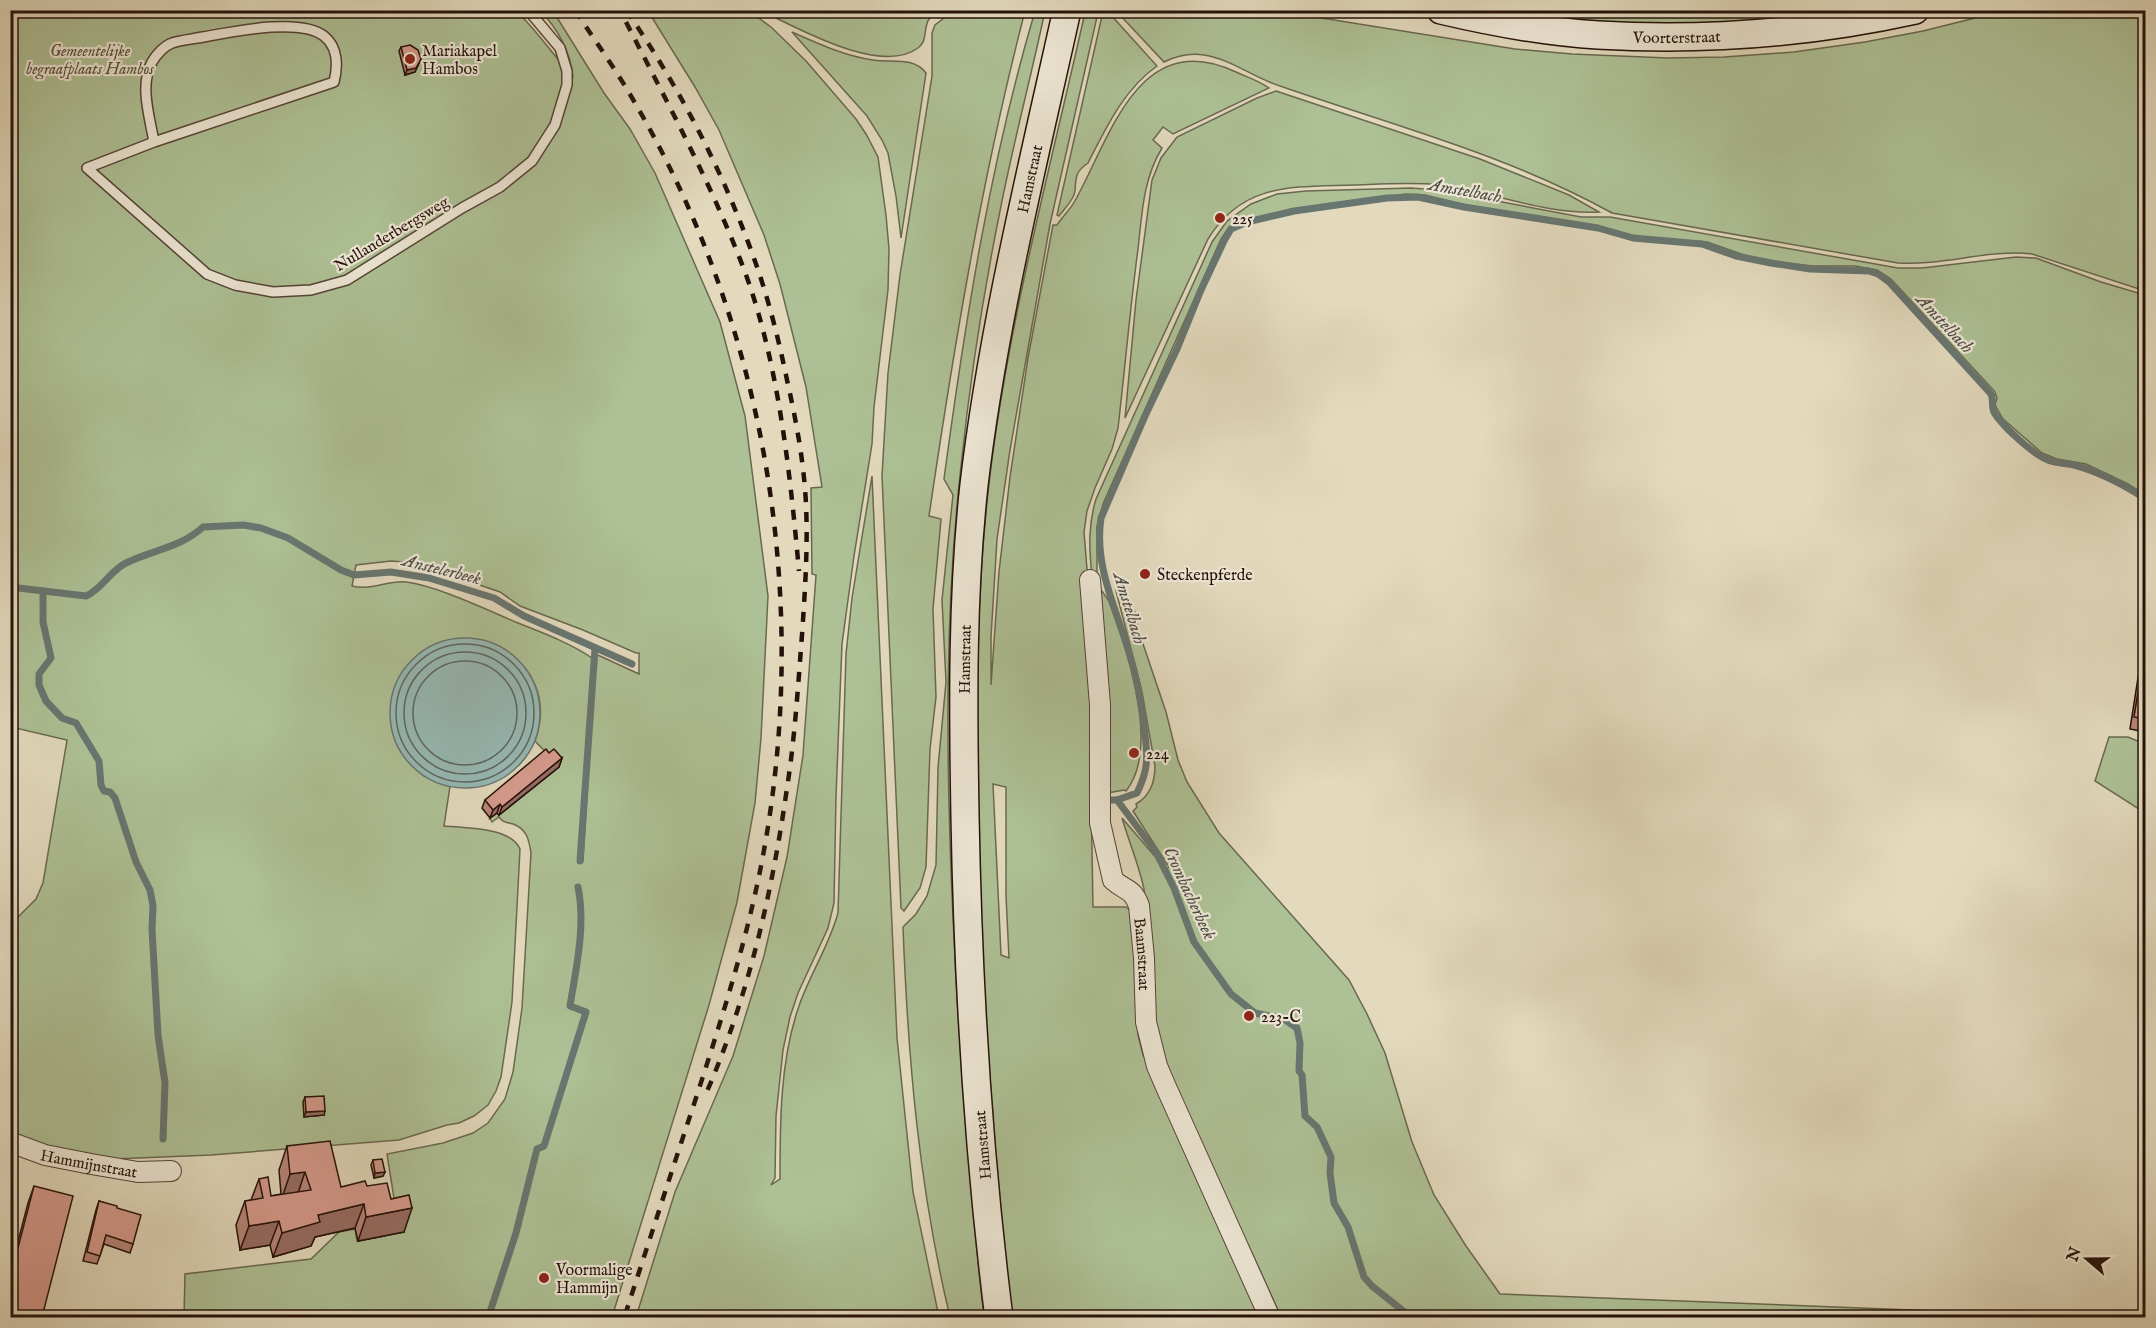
<svg xmlns="http://www.w3.org/2000/svg" width="2156" height="1328" viewBox="0 0 2156 1328" font-family="'IM FELL English',serif">
<style>
.green{fill:#aec196;stroke:#696950;stroke-width:1.5;fill-rule:evenodd}
.water{fill:#96bab6;stroke:#687671;stroke-width:1.5}
.lines{fill:none;stroke-linecap:round;stroke-linejoin:round}
.shore{stroke:#5d6660;stroke-width:1.5}
.stream{stroke:#687671;stroke-width:7}
.lane-casing{stroke:#544337;stroke-width:12}
.street-casing{stroke:#544337;stroke-width:22}
.secondary-casing{stroke:#24110a;stroke-width:30}
.lane{stroke:#ede7d5;stroke-width:9}
.street{stroke:#ede7d5;stroke-width:20}
.secondary{stroke:#ede7d5;stroke-width:27}
.rail{stroke:#24110a;stroke-width:4.5;stroke-dasharray:10 10;stroke-linecap:butt}
.wall{fill:#b8857a;stroke:#24110a;stroke-width:1.5}
.shaded-wall{fill:#966c63;stroke:#24110a;stroke-width:1.5}
.building{fill:#d69b8e;stroke:#24110a;stroke-width:1.5}
.poi-dot{fill:#8f2418;stroke:#ede7d5;stroke-width:2}
.labels{text-anchor:middle;stroke-width:4.5;stroke-linejoin:round;paint-order:stroke}
.street-label{font-size:16px;fill:#24110a;stroke:#ede7d5}
.park-label{font-size:16px;font-style:italic;fill:#544f3b;stroke:#ede7d5}
.poi-label{font-size:16px;fill:#24110a;stroke:#ede7d5;text-anchor:start}
.water-label{font-size:18px;font-style:italic;fill:#4c4c46;stroke:#ede7d5}
</style>
<rect width="100%" height="100%" fill="#e3dabe"/>
<filter id="stains"><feTurbulence type="fractalNoise" baseFrequency=".00333" numOctaves="4"/><feColorMatrix values="0 0 0 0 .2 0 0 0 0 .09 0 0 0 0 .02 0 0 0 .5 -.17"/></filter>
<radialGradient id="worn" r=".72"><stop offset=".6" stop-color="#630" stop-opacity="0"/><stop offset="1" stop-color="#630" stop-opacity=".3"/></radialGradient>
<g class="green">
<path d="M1565 10 1614 15H1644L1681 10 1841 11C1734 24 1623 32 1516 11Z"/>
<path d="M11 11H516C538 31 552 55 573 76 570 52 558 28 540 11H553L604 93 630 129 655 173 720 322 745 416 768 596 761 738 755 803 737 902 709 1005 612 1317H184L185 1274 311 1259 339 1232 355 1229 357 1241 385 1236 396 1211 387 1154 443 1143 473 1133 488 1123 505 1099 513 1072 522 1008 531 853C529 840 527 829 513 824 506 822 503 823 499 817L492 822 490 818 497 813 499 815 559 766 535 741C566 656 455 601 402 673L412 765 424 776 450 786 444 826C465 828 511 827 520 849L512 1002 501 1077 496 1091 488 1105 474 1116 459 1123 447 1125 399 1140 211 1155 113 1159 40 1144 10 1133V1055L15 1000 11 994 10 925 36 899 43 883 67 740 11 727ZM391 561 415 563 500 592 520 606 583 630 636 653H639V674L600 656 597 655 595 660 583 861 579 860V854L592 658C570 643 543 633 518 623 487 610 438 586 406 582 388 580 371 591 352 586L356 565Z"/>
<path d="M648 11H749L771 27 806 61 856 119 866 134 878 157 886 215 889 249 888 290 874 407 872 444 854 556 842 644 836 796 834 903 828 928 798 993 790 1017 783 1050 776 1116 775 1178 771 1185 780 1179C780 1122 780 1060 799 1006 810 974 829 946 838 913L846 654 852 598 872 476 897 1038 913 1192 939 1317H636L675 1192 733 1056 764 956 787 857 803 755 816 575 812 574 811 488 822 487 806 387 780 284 764 235 719 130 695 87Z"/>
<path d="M766 11 940 10V11C937 13 931 16 929 19 923 28 928 41 918 48 883 74 807 33 774 17Z"/>
<path d="M953 11H1025C982 177 954 346 929 516L941 519 933 609 936 697 930 749 926 867 920 888 904 911 901 908 882 476 888 373 900 275 932 76V33L935 25Z"/>
<path d="M1035 11H1045C1031 77 1013 144 1000 211 983 295 970 380 961 466 945 608 946 753 952 895 958 1036 968 1177 984 1317H950C919 1188 908 1060 903 927L916 914 927 896 936 865 938 768 946 682 942 600 953 495 944 479C965 322 990 163 1035 11Z"/>
<path d="M1127 11H1278L1515 49 1572 54 1668 58 1724 57 1794 52 1865 42 1923 31 2003 11H2145V291L2032 254C1988 249 1943 266 1898 263L1612 213C1508 155 1392 125 1280 86 1254 78 1231 59 1204 55 1190 53 1176 56 1164 62L1118 13Z"/>
<path d="M1111 15 1157 66C1124 89 1106 128 1088 163 1075 172 1076 177 1075 191 1074 200 1064 209 1059 216L1057 215 1102 16Z"/>
<path d="M1084 17H1097L1050 224 1010 450 997 539 991 637V685L999 572 1010 477 1028 358 1053 225H1057C1063 216 1071 209 1076 199 1111 135 1140 26 1236 72 1247 77 1259 81 1269 88L1173 134 1163 127 1153 140 1162 148C1143 179 1142 214 1138 249 1130 309 1125 368 1118 428L1112 449 1095 488 1087 511 1084 532 1095 669 1091 794 1093 907H1126L1132 912 1138 1035 1143 1055 1158 1082 1264 1317 1012 1318C995 1164 983 1011 978 857 974 730 975 602 990 475 1009 320 1050 169 1084 17ZM993 784 1006 787V896L1009 958 1001 955Z"/>
<path d="M792 32C819 44 845 56 873 60 892 63 913 56 926 73L901 238 896 196 888 153 882 140 867 116Z"/>
<path d="M1276 91 1480 159 1569 195 1599 212C1546 215 1493 192 1441 185 1412 182 1383 184 1354 185 1294 187 1243 182 1208 239L1125 418 1136 300 1152 180 1161 158 1177 137 1257 98Z"/>
<path d="M1411 188 1439 190 1581 217H1610L1898 268H1922L2016 257 2036 258 2101 282 2145 295V495L2128 484 2086 464 2057 459 2042 453 2003 419 1995 405 1997 398 1995 392 1891 279 1877 270 1855 266H1813L1770 261 1747 256 1707 242 1637 237 1598 226 1466 205 1425 195 1406 194 1383 197 1270 214 1229 227 1221 239 1103 504 1097 526V576H1092C1089 549 1088 525 1096 499L1212 242 1227 221 1251 204 1277 194 1306 191Z"/>
<path d="M1098 584C1101 592 1107 596 1110 604 1128 650 1160 749 1126 791L1124 790 1107 793Z"/>
<path d="M1116 591 1125 596 1135 612 1139 632 1166 712 1178 760 1187 782 1219 833 1349 980 1367 1014 1385 1053 1412 1142 1434 1195 1466 1246 1500 1294 2041 1315V1317H1281L1253 1255 1176 1101 1155 1027 1144 889C1139 865 1129 842 1122 818L1158 860 1163 871 1169 867 1133 811 1137 807 1136 804C1150 796 1155 783 1155 766L1142 692Z"/>
<path d="M2109 737H2128L2145 744V813L2095 781Z"/>
<path d="M11 1151 14 1153 18 1162 11 1192Z"/>
</g>
<circle class="water" cx="465" cy="713" r="75"/>
<g class="lines">
<g class="shore">
<circle cx="465" cy="713" r="69"/>
<circle cx="465" cy="713" r="61"/>
<circle cx="465" cy="713" r="52"/>
</g>
<g class="stream">
<path d="M10 587 86 596C102 589 110 571 126 563 152 550 180 548 203 527L243 525 261 528 288 538 341 570 354 575 391 572 429 578 494 598 524 616 632 664"/>
<path d="M43 591V622L51 658 39 674V685L46 701 62 718 76 723 99 761 101 785 104 791 110 792 115 798 136 862 150 890 153 906 152 929 158 1035 165 1083 163 1139"/>
<path d="M1109 800H1117L1137 793C1148 770 1148 759 1145 735 1142 705 1137 677 1128 649 1115 606 1094 565 1101 518L1145 416 1177 349 1201 290 1224 241 1231 229 1247 222 1294 211 1387 198 1418 197 1464 207 1598 228 1633 238 1702 244 1736 256 1771 263 1810 269 1869 271 1878 274 1889 282 1991 394C1994 400 1991 406 1994 412 2001 425 2033 454 2046 459 2054 463 2065 463 2074 465 2100 472 2123 484 2146 499"/>
<path d="M1117 800 1156 852 1174 888 1194 942 1231 994 1255 1013 1284 1019 1297 1028 1300 1043 1299 1071 1302 1075 1305 1116 1317 1127 1331 1157 1330 1173 1334 1203 1348 1227 1364 1277 1372 1286 1412 1318"/>
<path d="M580 861 595 649"/>
<path d="M488 1318 516 1233 537 1149 544 1146 586 1012 570 1006C576 968 586 926 578 887"/>
</g>
<g class="lane-casing">
<path id="lane" d="M154 142C150 118 139 85 152 62 156 55 164 46 172 43 181 40 193 39 203 37 231 32 300 17 324 36 338 47 338 66 334 82L154 142 87 168 207 274 235 285 273 292 311 290 347 280 462 208 500 187 532 161 555 125 567 85V71L560 48 528 10"/>
</g>
<g class="street-casing">
<g id="street">
<path id="s1" d="M1090 580 1100 705V823L1113 880C1125 891 1133 888 1139 906L1144 958 1146 1022 1157 1066 1166 1087 1270 1318"/>
<path id="s2" d="M10 1142 45 1155 91 1164 138 1172 171 1171"/>
</g>
</g>
<g class="secondary-casing">
<g id="secondary">
<path id="s3" d="M1441 10C1492 22 1545 32 1598 35 1703 41 1811 33 1915 10"/>
<path id="s4" d="M999 1318C978 1151 968 983 965 816 963 705 962 594 974 485 993 325 1032 168 1067 10"/>
</g>
</g>
<use href="#lane" class="lane"/>
<use href="#street" class="street"/>
<use href="#secondary" class="secondary"/>
<g class="rail">
<path d="M575 10C595 41 617 71 635 103 770 334 813 614 759 876 743 953 719 1027 695 1101 671 1173 648 1245 624 1318"/>
<path d="M626 10C680 88 725 175 756 264 769 301 779 341 787 380 796 420 804 462 806 504 808 547 805 591 802 635 798 686 795 737 787 788 772 894 748 998 705 1096"/>
<path d="M626 22C668 104 712 185 745 272 779 365 790 473 799 571"/>
</g>
</g>
<g class="wall">
<path d="M401 47 419 63 415 72 405 75 399 51Z"/>
<path d="M2145 633V732L2130 729Z"/>
<path d="M549 753 562 758 559 767 499 815 497 813 490 818 482 808 485 800Z"/>
<path d="M305 1097 324 1115 304 1117 303 1102Z"/>
<path d="M287 1146 341 1187 367 1186 391 1199 404 1232 358 1241 355 1228 315 1237 311 1246 273 1257 270 1245 240 1250 236 1225 245 1201 251 1200 259 1179 271 1196 281 1194 279 1170Z"/>
<path d="M373 1160 385 1172 383 1176 374 1178 371 1165Z"/>
<path d="M34 1186 10 1317V1272L28 1203Z"/>
<path d="M99 1201 117 1208 133 1244 130 1253 104 1244 97 1264 83 1261 96 1210Z"/>
</g>
<g class="shaded-wall">
<path d="M421 59 415 72 405 75 407 70Z"/>
<path d="M562 758 559 767 499 815 502 807Z"/>
<path d="M500 804 497 813 490 818 493 810Z"/>
<path d="M325 1111 324 1115 304 1117 306 1112Z"/>
<path d="M305 1172 297 1196 282 1198 290 1174Z"/>
<path d="M385 1172 383 1176 374 1178 375 1173Z"/>
<path d="M364 1204 355 1228 315 1237 311 1246 273 1257 282 1233 318 1215Z"/>
<path d="M412 1208 404 1232 358 1241 366 1217Z"/>
<path d="M279 1221 270 1245 240 1250 249 1226Z"/>
</g>
<g class="building">
<path d="M410 45 418 50 421 59 416 68 407 70 401 47Z"/>
<path d="M2145 648V719L2134 717Z"/>
<path d="M546 749 549 753 554 749 562 758 502 807 500 804 493 810 485 800Z"/>
<path d="M324 1096 325 1111 306 1112 305 1097Z"/>
<path d="M330 1141 341 1187 365 1181 367 1186 387 1183 391 1199 409 1195 412 1208 366 1217 364 1204 318 1215 320 1222 282 1233 279 1221 249 1226 245 1201 263 1198 259 1179 268 1177 271 1196 311 1190 305 1172 290 1174 287 1146Z"/>
<path d="M382 1159 385 1172 375 1173 373 1160Z"/>
<path d="M34 1186 73 1196 42 1317H10V1279Z"/>
<path d="M99 1201 117 1206V1208L141 1215 133 1244 106 1235 100 1256 87 1252Z"/>
</g>
<g class="poi-dot">
<circle cx="410" cy="59" r="6"/>
<circle cx="1220" cy="218" r="6"/>
<circle cx="1145" cy="574" r="6"/>
<circle cx="1134" cy="753" r="6"/>
<circle cx="1249" cy="1016" r="6"/>
<circle cx="544" cy="1278" r="6"/>
</g>
<g class="labels">
<g class="street-label">
<text dy="6" stroke="none"><textPath href="#s3" startOffset="238">Voorterstraat</textPath></text>
<text dy="6" stroke="none"><textPath href="#s4" startOffset="1146">Hamstraat</textPath></text>
<text transform="translate(391 233) rotate(-31)" y="6">Nullanderbergsweg</text>
<text dy="6" stroke="none"><textPath href="#s4" startOffset="660">Hamstraat</textPath></text>
<text dy="6" stroke="none"><textPath href="#s1" startOffset="388">Baamstraat</textPath></text>
<text transform="translate(982 1145) rotate(-95)" y="6">Hamstraat</text>
<text dy="6" stroke="none"><textPath href="#s2" startOffset="82">Hammijnstraat</textPath></text>
</g>
<g class="park-label">
<text x="90" y="56">Gemeentelijke<tspan x="90" dy="18">begraafplaats Hambos</tspan></text>
</g>
<g class="poi-label">
<text x="422" y="56">Mariakapel<tspan x="422" dy="18">Hambos</tspan></text>
<text x="1232" y="224">225</text>
<text x="1157" y="580">Steckenpferde</text>
<text x="1146" y="759">224</text>
<text x="1261" y="1022">223-C</text>
<text x="556" y="1275">Voormalige<tspan x="556" dy="18">Hammijn</tspan></text>
</g>
<g class="water-label">
<text transform="translate(1465 190) rotate(10)" y="6">Amstelbach</text>
<text transform="translate(1945 323) rotate(47)" y="6">Amstelbach</text>
<text transform="translate(442 569) rotate(14)" y="6">Anstelerbeek</text>
<text transform="translate(1130 608) rotate(73)" y="6">Amstelbach</text>
<text transform="translate(1190 893) rotate(65)" y="6">Crombacherbeek</text>
</g>
</g>
<rect width="2156" height="1328" fill="none" stroke="#e3dabe" stroke-width="36"/>
<rect x="12" y="12" width="2132" height="1304" fill="none" stroke="#24110a" stroke-width="3"/>
<rect x="18" y="18" width="2120" height="1292" fill="none" stroke="#24110a" stroke-width="1.5"/>
<g transform="translate(2087 1259) rotate(290)" stroke="#ede7d5" stroke-width="4.5" paint-order="stroke">
<path d="M0-4.5L10 22L0 15L-10 22Z" fill="#24110a"/>
<text y="-9" font-size="16" font-weight="bold" text-anchor="middle" fill="#24110a">N</text>
</g>
<rect width="100%" height="100%" filter="url(#stains)"/>
<rect width="100%" height="100%" fill="url(#worn)"/>
</svg>
